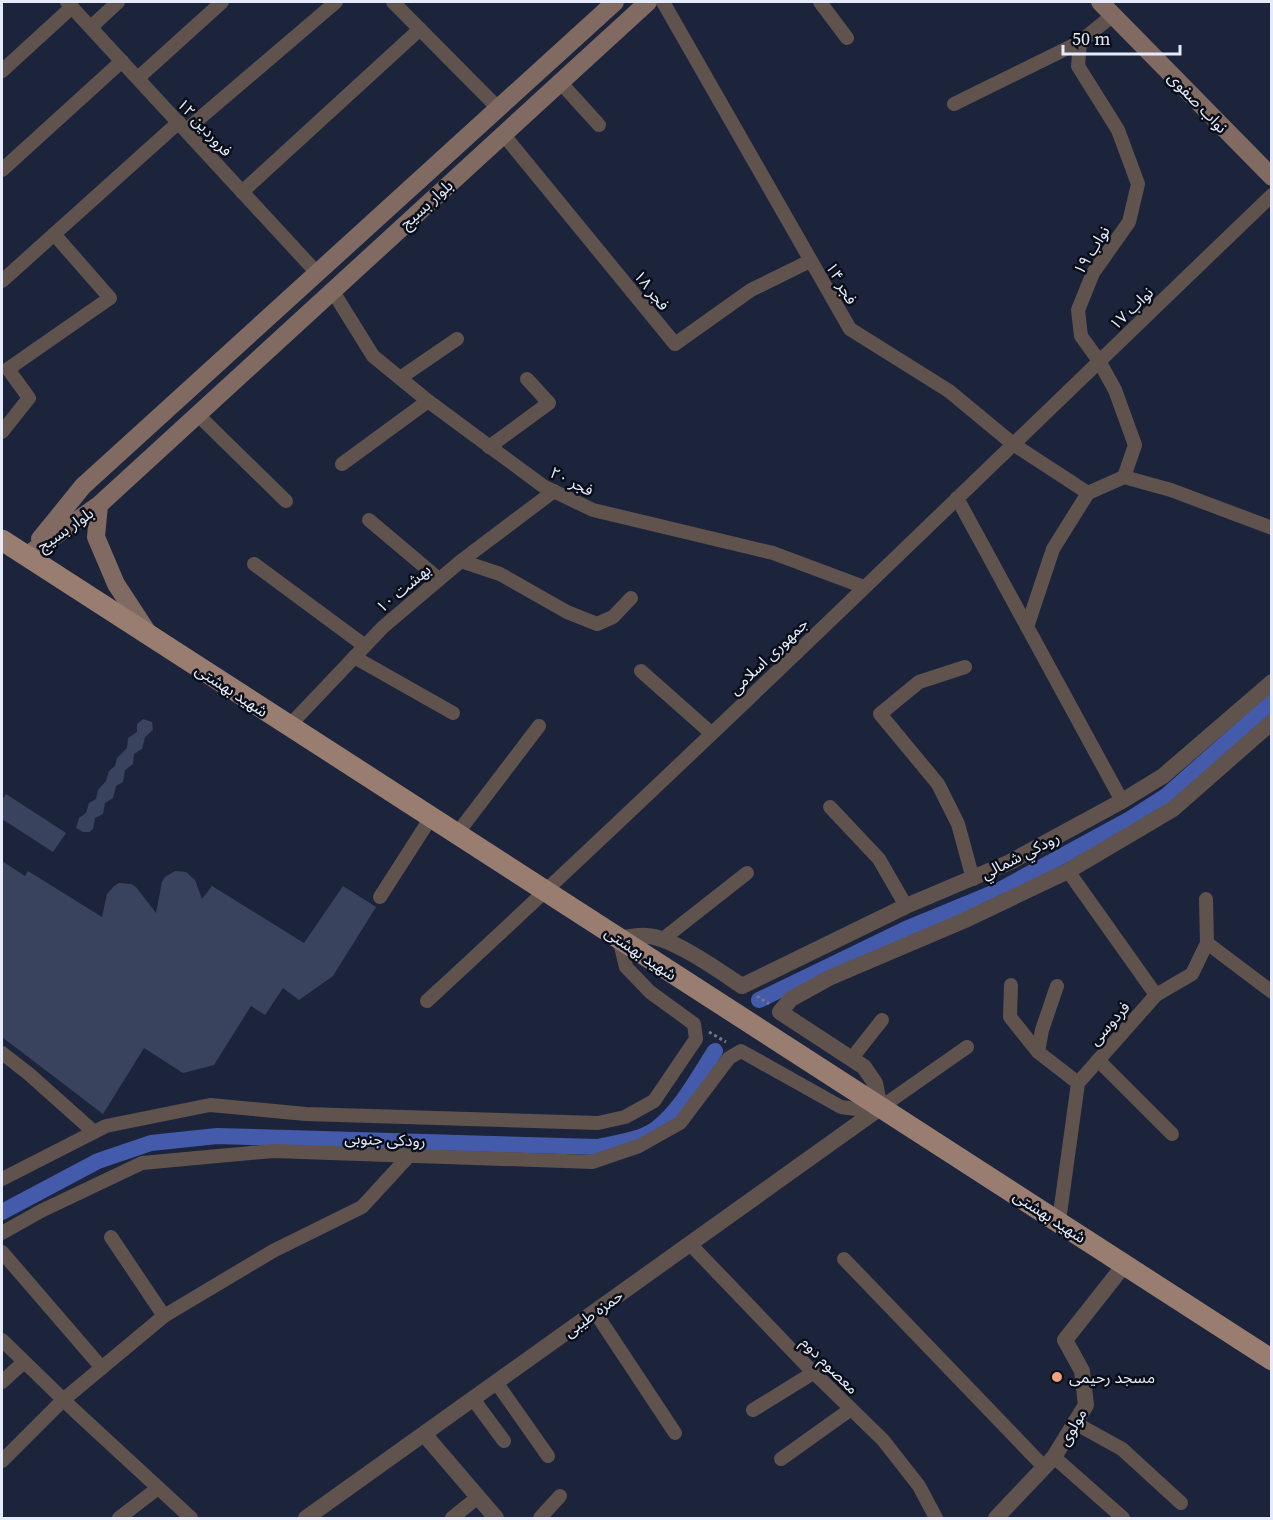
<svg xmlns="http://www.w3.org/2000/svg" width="1273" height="1520" viewBox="0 0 1273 1520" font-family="'Source Serif 4','Noto Sans Arabic',serif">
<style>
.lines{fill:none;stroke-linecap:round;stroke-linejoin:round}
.canal{stroke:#445bab;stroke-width:16}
.building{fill:#3a435d}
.path{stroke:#71788c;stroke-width:3;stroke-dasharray:3 3;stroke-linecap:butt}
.minor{stroke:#60524c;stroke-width:14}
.tertiary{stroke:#60524c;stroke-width:16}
.secondary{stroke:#806a61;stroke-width:18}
.primary{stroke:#997d71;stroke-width:21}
.poi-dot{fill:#f2a17e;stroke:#0a0e19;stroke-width:2}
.labels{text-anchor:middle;stroke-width:5;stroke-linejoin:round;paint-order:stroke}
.street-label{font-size:16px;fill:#e5ebfb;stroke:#0a0e19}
.poi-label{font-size:16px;fill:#e5ebfb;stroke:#0a0e19;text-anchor:start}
</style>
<rect width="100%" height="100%" fill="#1c243c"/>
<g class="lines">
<g class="canal">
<path d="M759 1000 906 929 998 891 1130 819 1166 796 1272 702"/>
<path d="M2 1212 98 1161 151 1143 217 1136 598 1147C617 1143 640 1140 656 1129 681 1110 698 1077 715 1051"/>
</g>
</g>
<g class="building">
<path d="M143 719 152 722 153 730 145 737 142 749 134 754 133 764 125 770 123 782 116 786 113 798 105 803 103 814 95 818 93 829 89 832H83L76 828 79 818 86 813 89 803 96 799 98 790 106 781 109 771 115 766 117 758 127 748 128 738 137 732V724Z"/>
<path d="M6 794 66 833 53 852 2 819V800Z"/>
<path d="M2 861 25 876 28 871 102 917 107 894 114 886 119 883 131 884 136 887 156 913 162 882 165 877 175 871 186 872 195 880 202 899 212 886 304 943 343 886 376 907 333 976 299 1000 283 988 265 1015 251 1006 214 1065 183 1073 144 1048 103 1114 2 1037Z"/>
</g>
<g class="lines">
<g class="path">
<path d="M757 996 769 1004"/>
<path d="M709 1032 726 1042"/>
</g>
<g class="minor">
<path d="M67 2 318 274"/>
<path d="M393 2 499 109"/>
<path d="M663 2 850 329 949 391 1013 444 1088 493"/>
<path d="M820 2 847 38"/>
<path d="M1113 15 1080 42 1078 66 1118 130 1138 184 1129 222 1093 273 1078 310 1081 336 1099 361 1115 390 1135 445 1124 477"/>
<path d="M91 27 118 2"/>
<path d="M2 71 72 7"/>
<path d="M138 78 222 2"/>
<path d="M560 82 599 125"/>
<path d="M954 104 1080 42"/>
<path d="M186 130 336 2"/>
<path d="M503 134 675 344 751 290 810 261"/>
<path d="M2 170 122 61"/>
<path d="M242 192 420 29"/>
<path d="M2 281 179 122"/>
<path d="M332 290 373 356 428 401 543 486 593 510 773 553 864 587"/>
<path d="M400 378 457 339"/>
<path d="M197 414 286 501"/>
<path d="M2 432 29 398 8 369 110 298 54 234"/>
<path d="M489 447 549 403 527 379"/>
<path d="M342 464 428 401"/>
<path d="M957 498 1122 801"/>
<path d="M369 520 439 579"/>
<path d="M461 561 500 574 567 612 597 624 613 617 631 598"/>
<path d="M254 564 365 646"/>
<path d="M1027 627 1053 549 1088 493 1124 477 1171 490 1272 528"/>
<path d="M354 657 453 713"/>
<path d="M965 667 919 682 880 714 938 784 958 824 973 879"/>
<path d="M641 671 711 733"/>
<path d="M288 727 383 627 461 561 554 491"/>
<path d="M830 807 879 859 906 906"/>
<path d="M456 835 539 726"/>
<path d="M380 897 430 819"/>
<path d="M663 939 747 873"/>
<path d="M1207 943 1272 992"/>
<path d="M1011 985 1010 1017 1038 1052"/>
<path d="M1057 986 1042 1030 1038 1052 1078 1083"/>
<path d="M1156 995 1192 974 1207 943 1206 899"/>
<path d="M427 1001C713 737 991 465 1272 195"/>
<path d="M2 1053 29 1074 94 1132"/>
<path d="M852 1058 882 1020"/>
<path d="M1098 1060 1172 1134"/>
<path d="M2 1179 106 1126 210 1105 306 1114 598 1123 625 1117 654 1101 696 1039 694 1024 650 992 626 967 619 938"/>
<path d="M1059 1221 1078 1083 1156 995 1068 871"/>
<path d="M2 1233 41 1211 142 1163 273 1151 592 1162 639 1146 680 1123 729 1058 741 1051 841 1107 856 1109 880 1108 967 1047"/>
<path d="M111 1237 164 1316"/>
<path d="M690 1244 806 1365 883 1440 919 1486 936 1518"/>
<path d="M2 1252 102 1368"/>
<path d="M844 1259 1044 1467"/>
<path d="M595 1312 675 1433"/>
<path d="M2 1340 75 1411 191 1518"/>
<path d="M2 1382 24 1362"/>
<path d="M496 1382 548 1456"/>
<path d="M473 1399 504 1441"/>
<path d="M753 1410 813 1373"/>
<path d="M1075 1423 1122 1449 1181 1503"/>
<path d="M1054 1457 1123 1518"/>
<path d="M781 1459 851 1409"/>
<path d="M2 1461 63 1400 164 1316 273 1251 362 1207 408 1157"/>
<path d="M119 1518 158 1488"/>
<path d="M452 1518 478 1497"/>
<path d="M540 1518 560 1496"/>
</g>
<g class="tertiary">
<path d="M619 938C628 938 638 935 647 936 672 937 721 972 742 986L906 906 1010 862 1122 801 1163 776 1272 682"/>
<path d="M424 1434 496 1518"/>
<path d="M306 1518 880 1108 875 1083 864 1067 780 1012 791 999 829 978 963 921 1068 871 1173 809 1272 722"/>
<path d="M996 1518 1054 1457 1086 1405 1082 1371 1065 1340 1125 1264"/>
</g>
<g class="secondary">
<path d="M1100 2 1272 177"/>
<path d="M99 505 96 537 116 584 148 633"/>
<path d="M40 539 83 486 615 2"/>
<path d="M26 556 99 505 648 2"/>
</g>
<path class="primary" d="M2 540 1272 1360"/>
</g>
<circle class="poi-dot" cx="1057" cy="1377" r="6"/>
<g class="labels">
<g class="street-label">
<text transform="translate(1198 102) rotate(46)" y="6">نواب صفوی</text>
<text transform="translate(205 127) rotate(47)" y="6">۱۲ فروردین</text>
<text transform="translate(426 204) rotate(-42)" y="6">بلوار بسیج</text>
<text transform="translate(1091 250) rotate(-58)" y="6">نواب ۱۹</text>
<text transform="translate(842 283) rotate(60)" y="6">فجر ۱۴</text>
<text transform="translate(652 290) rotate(51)" y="6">فجر ۱۸</text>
<text transform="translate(1131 308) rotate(-44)" y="6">نواب ۱۷</text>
<text transform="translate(572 481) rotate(26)" y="6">فجر ۲۰</text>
<text transform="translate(65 529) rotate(-35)" y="6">بلوار بسیج</text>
<text transform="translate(403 588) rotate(-40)" y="6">بهشت ۱۰</text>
<text transform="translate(768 656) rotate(-44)" y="6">جمهوری اسلامی</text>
<text transform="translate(232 690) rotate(33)" y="6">شهید بهشتی</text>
<text transform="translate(1020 855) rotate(-27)" y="6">رودکي شمالي</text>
<text transform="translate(641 953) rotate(34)" y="6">شهید بهشتی</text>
<text transform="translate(1109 1023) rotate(-48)" y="6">فردوسی</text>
<text transform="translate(385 1139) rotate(2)" y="6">رودکی جنوبی</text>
<text transform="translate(1050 1216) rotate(33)" y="6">شهید بهشتی</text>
<text transform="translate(593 1313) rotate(-36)" y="6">حمزه طیبی</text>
<text transform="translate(830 1365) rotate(45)" y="6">معصوم دوم</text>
<text transform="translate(1072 1427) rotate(-60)" y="6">مولوی</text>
</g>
<g class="poi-label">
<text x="1069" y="1383">مسجد رحیمی</text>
</g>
</g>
<rect width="1273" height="1520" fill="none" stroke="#e5ebfb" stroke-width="6"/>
<path d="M1063 45v9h117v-9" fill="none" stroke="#e5ebfb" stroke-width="3"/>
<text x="1072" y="45" font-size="18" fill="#e5ebfb" stroke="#0a0e19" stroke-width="4.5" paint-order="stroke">50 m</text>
</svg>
